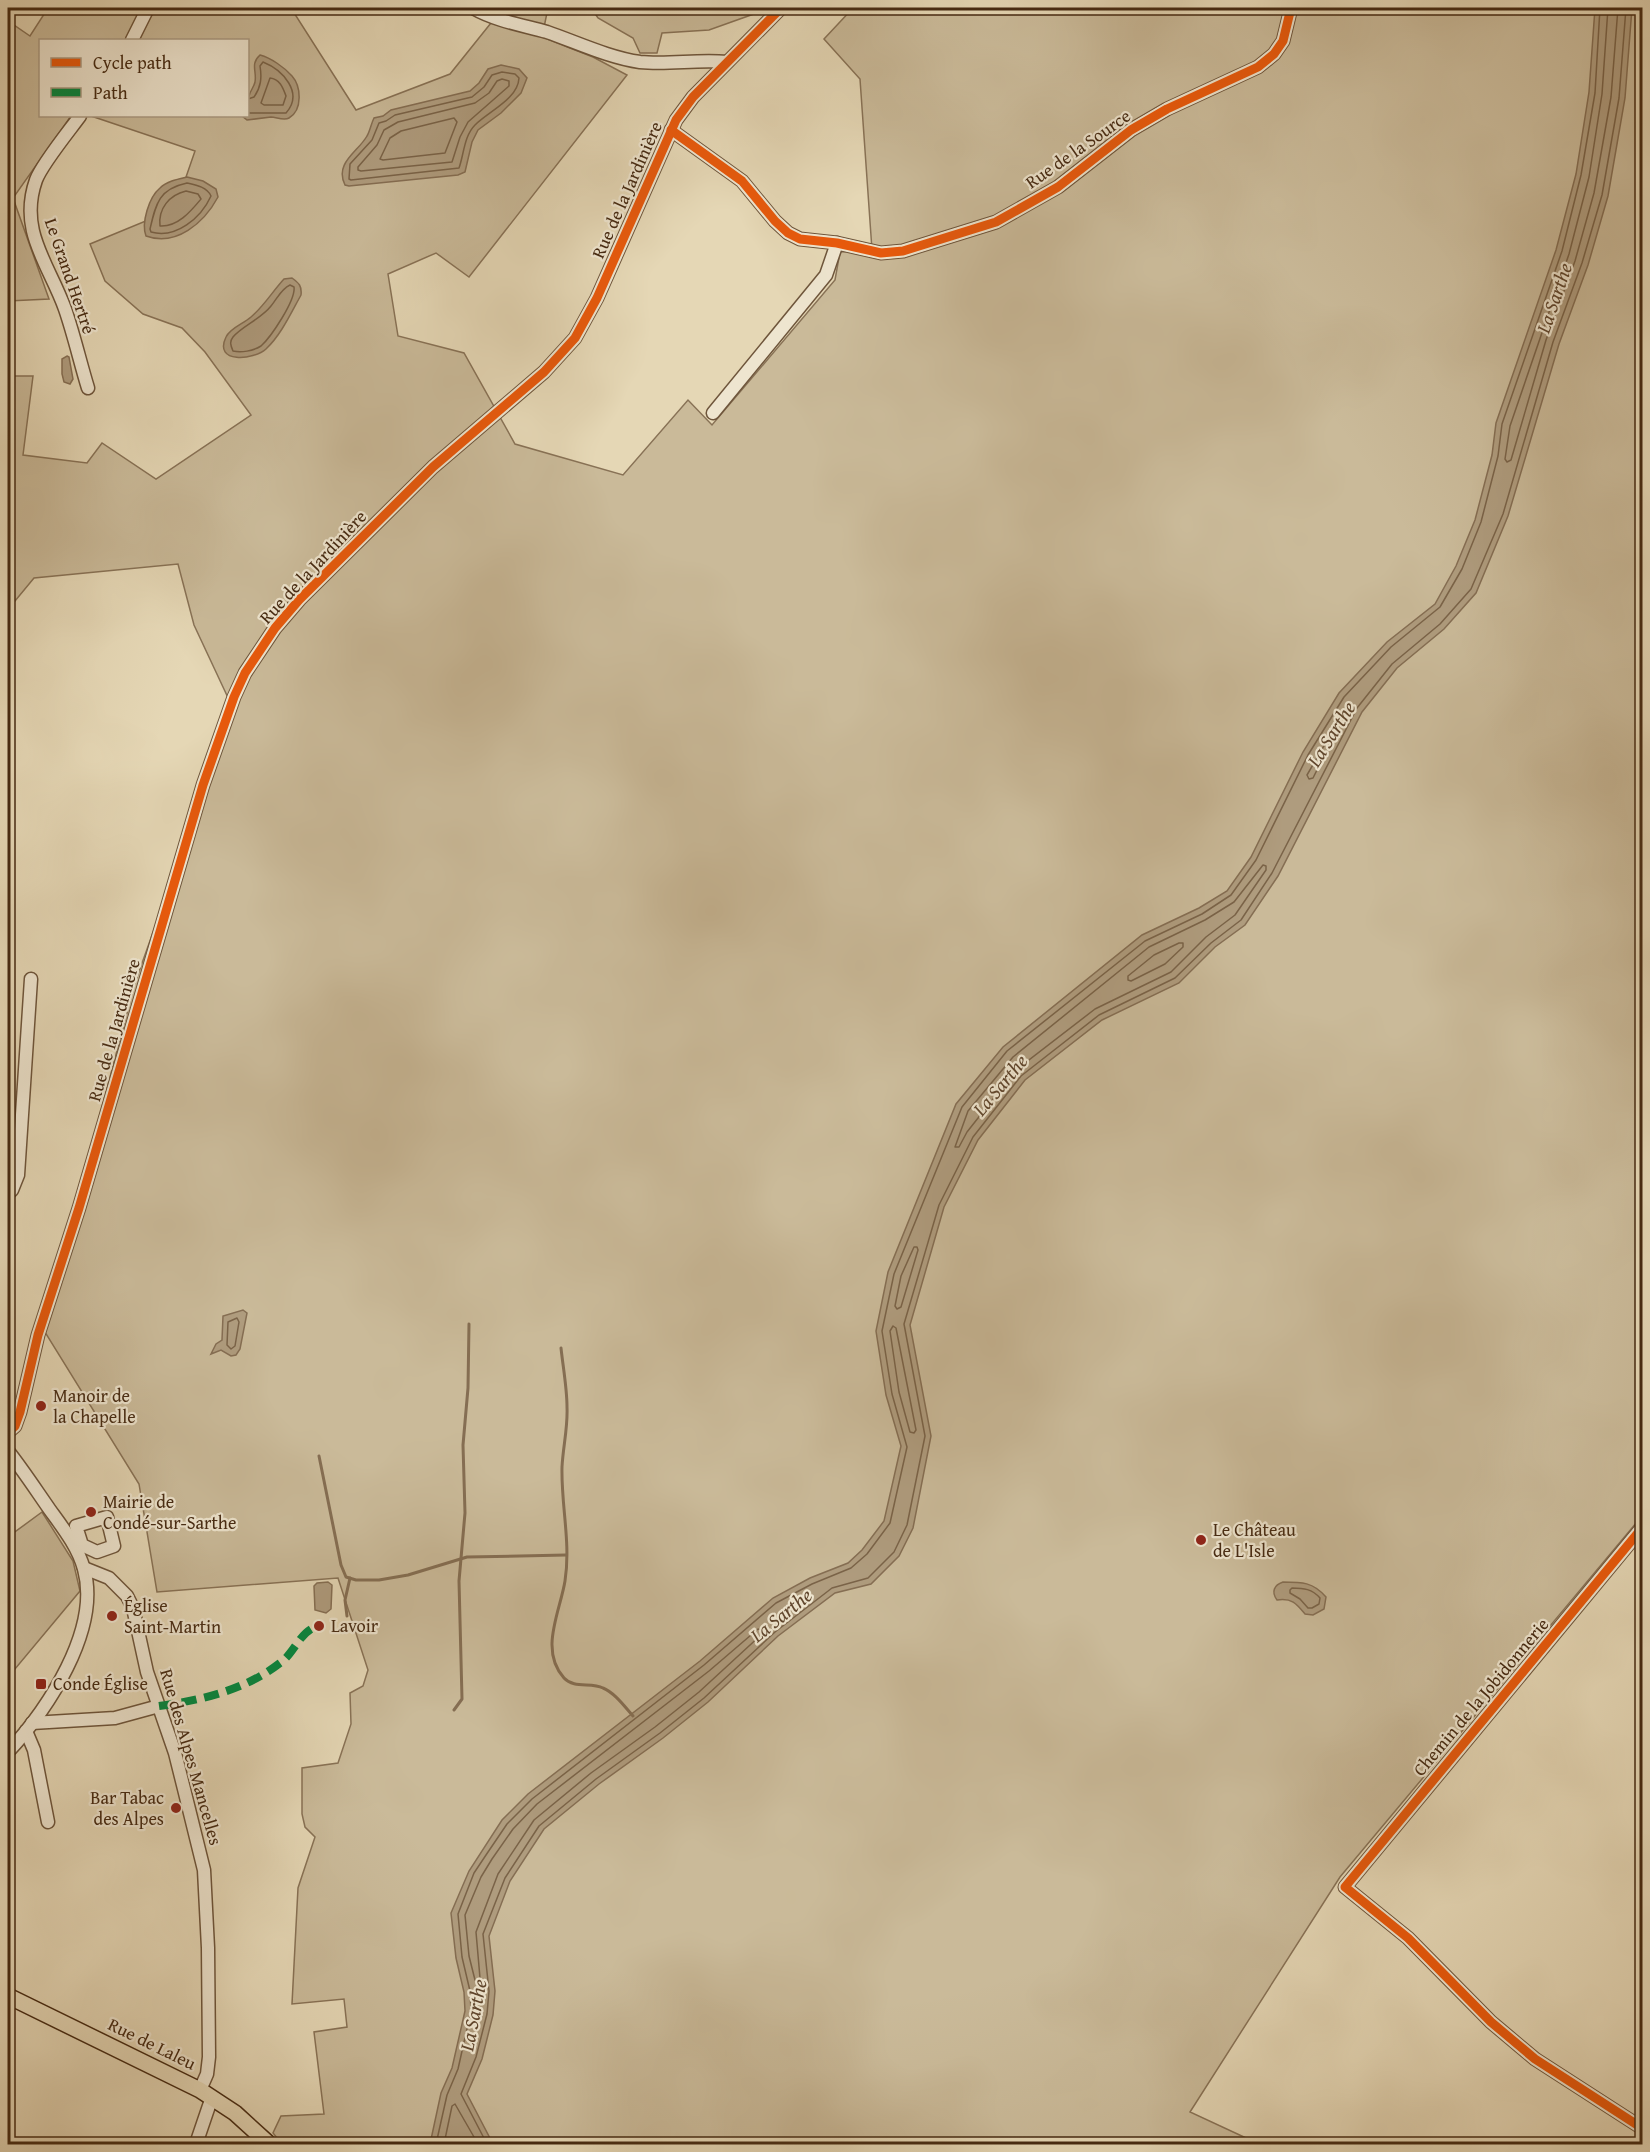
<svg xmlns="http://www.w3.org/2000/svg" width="1650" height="2152" viewBox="0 0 1650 2152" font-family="'Gentium Book Plus',serif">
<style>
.green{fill:#caba99;stroke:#887256;stroke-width:1.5}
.water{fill:#af9c7e;stroke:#856e53;stroke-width:1.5}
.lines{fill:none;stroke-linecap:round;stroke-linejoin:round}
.shore{stroke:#7a6348;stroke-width:1.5}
.stream{stroke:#856e53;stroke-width:3}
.minor-casing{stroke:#6e553b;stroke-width:15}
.major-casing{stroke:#462a12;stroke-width:18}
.minor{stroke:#eee5cf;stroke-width:12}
.major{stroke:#e5d7b5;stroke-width:15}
.quiet{stroke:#00873e;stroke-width:8;stroke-dasharray:15 8;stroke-linecap:butt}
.cycleway-casing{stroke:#eee5cf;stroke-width:13}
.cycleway{stroke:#e8590c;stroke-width:9}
.poi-dot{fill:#8f2418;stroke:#eee5cf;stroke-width:2}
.labels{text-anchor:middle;stroke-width:4.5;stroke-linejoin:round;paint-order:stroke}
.street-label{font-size:18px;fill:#462a12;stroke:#eee5cf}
.poi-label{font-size:18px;fill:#462a12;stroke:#eee5cf;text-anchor:start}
.water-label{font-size:20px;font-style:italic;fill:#60462d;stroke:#eee5cf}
</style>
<rect width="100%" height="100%" fill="#e5d7b5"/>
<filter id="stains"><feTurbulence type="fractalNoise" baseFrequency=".00333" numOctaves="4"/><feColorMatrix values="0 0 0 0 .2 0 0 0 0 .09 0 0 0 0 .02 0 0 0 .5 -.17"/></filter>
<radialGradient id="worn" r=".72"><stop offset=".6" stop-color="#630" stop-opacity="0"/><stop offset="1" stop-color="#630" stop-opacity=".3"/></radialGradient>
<g class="green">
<path d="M48 8H291L356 110 450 74 503 8H548L542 37 593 57 627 75 469 277 436 253 388 274 398 336 464 353 515 444 623 475 688 400 712 425 835 280 840 252 872 250 860 79 824 39 853 8H1642V1516L1340 1877 1190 2112 1259 2144H282L273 2133 281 2116 324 2114 314 2032 347 2027 344 1999 292 2004 298 1888 315 1837 305 1827 302 1814V1768L338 1763 351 1724 350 1693 363 1686 368 1670 338 1578 157 1592 139 1484 43 1329 135 983 200 800 230 702 194 625 178 564 34 578 10 607 8 627V376H33L23 455 87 463 102 443 156 479 251 415 205 352 182 328 143 314 105 281 90 244 175 209 195 151 91 116H248V40H40V116H71L13 198 49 299 8 301V21L30 36Z"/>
<path d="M591 8H767L765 10 709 30 662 33 657 53H640L633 38 598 18Z"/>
<path d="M42 1512 73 1561 80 1591 15 1669 8 1663V1537Z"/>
</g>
<g class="water">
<path d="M1595 8H1632L1625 98 1608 196 1588 265 1559 344 1508 516 1476 593 1444 629 1397 668 1362 712 1278 876 1245 925 1215 947 1179 983 1102 1020 1025 1080 978 1140 944 1207 910 1325 931 1436 913 1528 899 1556 871 1584 835 1593 778 1636 708 1702 663 1738 599 1784 544 1829 510 1881 489 1936 495 1991 493 2015 482 2059 467 2094 493 2144H430L441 2093 452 2068 465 2011 464 1992 456 1958 451 1913 469 1871 502 1820 528 1794 700 1661 773 1598 810 1578 848 1563 862 1550 884 1521 901 1446 886 1395 876 1331 888 1272 956 1104 1003 1047 1142 935 1199 908 1227 891 1251 857 1303 752 1339 693 1387 642 1435 604 1456 566 1475 520 1492 455 1496 423 1556 250 1576 174 1589 92Z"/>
<path d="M260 55C271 58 284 67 292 76 301 86 303 110 289 118 284 121 276 117 271 117 263 118 255 119 247 120L242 116H248C248 109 247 101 249 96 250 91 254 87 255 82 257 71 250 64 260 55Z"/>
<path d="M501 65 519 69 527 78 521 93 501 113 478 130 472 142 465 172 458 175 349 186 345 185C334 163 358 152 367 136 370 131 371 124 374 118L383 116 391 110 470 91 479 83 488 69Z"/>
<path d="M187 177 203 181 216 189 218 197C204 223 176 247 146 236 141 223 149 197 160 188 167 181 178 179 187 177Z"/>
<path d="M292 278C299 283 302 286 301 295 291 313 281 335 266 349 254 360 213 364 226 337 230 328 243 324 251 317 264 306 272 292 284 279Z"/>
<path d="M67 356 69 357 73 379 70 384 64 382 62 374V359Z"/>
<path d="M243 1310 247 1313 240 1349 236 1355 231 1356 221 1350 211 1354 216 1344 222 1340 223 1316Z"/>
<path d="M328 1582 332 1585 331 1609 326 1613 315 1610 314 1586 317 1583Z"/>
<path d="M1283 1582C1302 1582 1313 1582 1326 1597L1324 1609 1313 1615 1305 1614C1296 1603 1292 1598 1277 1600 1271 1592 1274 1585 1283 1582Z"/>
</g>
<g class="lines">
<g class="shore">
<path d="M1608 8 1602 94 1589 177 1569 254 1510 426 1505 459 1507 462 1511 460 1546 340 1575 261 1594 193 1611 97 1618 8"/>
<path d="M502 72 515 74 519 78C518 99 489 111 475 125 464 136 464 154 459 168L351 180 349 179 350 164 372 140 379 123 386 121 395 115 472 97 484 87 492 75Z"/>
<path d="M270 78C280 79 283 88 286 96L283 105H264L261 103Z"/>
<path d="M502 79 509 81V86L468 122 460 137 452 162 361 171 358 170V167L377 145 384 130 398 122 475 103 489 93 497 81Z"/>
<path d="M248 99 254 97C261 87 262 78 260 66L263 62C283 70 304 93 286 113H248"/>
<path d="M454 118 457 122 445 153 383 160 380 159 390 138 401 131Z"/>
<path d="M187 183C196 185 207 187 211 196 201 218 176 239 151 232L150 229C156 203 159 189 187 183Z"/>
<path d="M186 191 198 194 201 199C191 211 178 227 160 226 158 209 169 195 186 191Z"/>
<path d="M290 285 294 287C296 300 271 337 261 346 253 351 241 353 233 351 231 346 229 342 233 337 242 326 261 319 271 306 277 299 281 289 290 285Z"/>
<path d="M1325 744H1328V748L1313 778 1309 779 1307 775Z"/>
<path d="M1263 865 1266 866V870L1235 915 1206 937 1171 972 1095 1009 1016 1070 967 1132 959 1147H955L968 1111 1013 1057 1149 947 1205 920 1234 902Z"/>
<path d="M1179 943H1183V947L1165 964 1131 981 1128 980V976L1154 955Z"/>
<path d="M914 1247H917L918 1250 901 1307 897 1309 895 1306 901 1276Z"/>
<path d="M237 1318 239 1322 235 1346 231 1349 227 1345 228 1322Z"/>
<path d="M893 1326 896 1328 916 1430 914 1433 910 1432 899 1392 890 1331Z"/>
<path d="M1292 1588C1304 1588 1312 1589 1320 1598L1319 1604 1312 1608H1308L1300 1599 1290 1593V1590Z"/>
<path d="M758 1629 762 1630V1634L699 1692 655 1727 591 1773 534 1820 498 1874 476 1932 480 1978 478 1981 475 1980 469 1956 465 1915 481 1877 492 1859 513 1829 537 1804 709 1671Z"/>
<path d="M436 2144 447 2095 458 2069 471 2011 470 1991 462 1957 458 1914 474 1873 486 1855 507 1824 532 1799 704 1665 776 1603 812 1584 851 1568 867 1554 890 1523 907 1447 892 1394 882 1331 894 1274 962 1107 1007 1051 1145 941 1202 914 1231 895 1256 860 1308 755 1344 697 1391 647 1440 607 1462 569 1481 522 1498 456 1502 424 1562 251 1581 175 1595 93 1600 8"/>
<path d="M444 2144 452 2106 455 2104 478 2144"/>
<path d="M487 2144 461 2094 476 2057 487 2014 489 1991 483 1934 505 1878 539 1826 596 1779 660 1733 704 1698 775 1632 832 1588 868 1578 894 1552 907 1525 925 1436 904 1324 939 1205 973 1137 1021 1076 1099 1015 1175 978 1211 943 1241 920 1272 873 1357 708 1392 664 1440 624 1471 589 1503 514 1553 342 1582 263 1602 195 1619 98 1626 8"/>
</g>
<g class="stream">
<path d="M561 1348C563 1367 567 1388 567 1407 568 1427 563 1447 562 1467 561 1505 571 1543 565 1581 560 1612 539 1650 564 1678 574 1689 591 1682 603 1688 615 1693 625 1707 633 1716"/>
<path d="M319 1456 341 1565 346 1577 356 1580H379L408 1575 467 1557 566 1555"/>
<path d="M347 1616 345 1600 350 1578"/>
<path d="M454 1710 462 1699 459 1581 465 1513 463 1445 468 1388 469 1324"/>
</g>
<g class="minor-casing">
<g id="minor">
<path d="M473 8C496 21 522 25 547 32 576 42 610 58 640 62 669 65 698 59 727 62"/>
<path d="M132 40 148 8"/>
<path d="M80 116C69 131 42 164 36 180 18 231 49 264 65 309 74 335 80 362 88 388"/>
<path d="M671 130 742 181 775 221 788 233 800 239 837 243 881 253 903 251 996 222 1058 187 1131 130 1167 109 1258 67 1274 54 1283 41 1291 8"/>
<path d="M713 413 826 275 837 243"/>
<path d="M8 1194 12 1190 18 1175 31 979"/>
<path d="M8 1432 15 1426 20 1412 38 1335 79 1208 203 785 234 697 245 673 275 628 299 600 433 467 544 372 575 338 597 298 676 120 693 97 781 8"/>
<path d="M8 1451C23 1470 36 1490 50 1510 63 1528 78 1547 84 1569 101 1630 47 1710 8 1752"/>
<path d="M107 1517 114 1546 97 1552 82 1545 76 1526Z"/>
<path d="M1642 1528 1345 1887 1408 1938 1491 2022 1535 2059 1642 2128"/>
<path d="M84 1568 109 1578 127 1596 133 1608 147 1672 175 1753 184 1789 204 1870 208 1948 209 2057 207 2074 200 2090"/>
<path d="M32 1723 115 1718 159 1706"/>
<path d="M26 1731 34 1750 48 1822"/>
<path d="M196 2144 212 2097"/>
</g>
</g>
<g class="major-casing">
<path id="major" d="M8 1996 200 2090 235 2113 269 2144"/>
</g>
<use href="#minor" class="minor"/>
<use href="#major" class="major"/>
<path class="quiet" d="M159 1706C202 1700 245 1690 280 1663 293 1654 298 1637 311 1629"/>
<g class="cycleway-casing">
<g id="cycleway">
<path d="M671 130 742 181 775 221 788 233 800 239 837 243 881 253 903 251 996 222 1058 187 1131 130 1167 109 1258 67 1274 54 1283 41 1291 8"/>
<path d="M8 1432 15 1426 20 1412 38 1335 79 1208 203 785 234 697 245 673 275 628 299 600 433 467 544 372 575 338 597 298 676 120 693 97 781 8"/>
<path d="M1642 1528 1345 1887 1408 1938 1491 2022 1535 2059 1642 2128"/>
</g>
</g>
<use href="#cycleway" class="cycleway"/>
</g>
<g class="poi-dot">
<circle cx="41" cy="1406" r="6"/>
<circle cx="91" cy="1512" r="6"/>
<circle cx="1201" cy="1540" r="6"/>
<circle cx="112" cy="1616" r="6"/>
<circle cx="319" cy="1626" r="6"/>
<rect x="35" y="1678" width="12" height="12" rx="3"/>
<circle cx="176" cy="1808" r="6"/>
</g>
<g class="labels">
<g class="street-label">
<text transform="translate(1078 149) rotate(-35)" y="6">Rue de la Source</text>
<text transform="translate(627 190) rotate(-66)" y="6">Rue de la Jardinière</text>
<text transform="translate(70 276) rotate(71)" y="6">Le Grand Hertré</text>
<text transform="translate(313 567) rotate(-47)" y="6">Rue de la Jardinière</text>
<text transform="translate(114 1030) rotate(-74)" y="6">Rue de la Jardinière</text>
<text transform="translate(1481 1697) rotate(-50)" y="6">Chemin de la Jobidonnerie</text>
<text transform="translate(191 1757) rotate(74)" y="6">Rue des Alpes Mancelles</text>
<text transform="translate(152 2044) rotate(26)" y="6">Rue de Laleu</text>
</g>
<g class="poi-label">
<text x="53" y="1402">Manoir de<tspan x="53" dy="21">la Chapelle</tspan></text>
<text x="103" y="1508">Mairie de<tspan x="103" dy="21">Condé-sur-Sarthe</tspan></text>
<text x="1213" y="1536">Le Château<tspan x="1213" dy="21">de L'Isle</tspan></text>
<text x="124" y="1612">Église<tspan x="124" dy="21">Saint-Martin</tspan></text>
<text x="331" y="1632">Lavoir</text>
<text x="53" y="1690">Conde Église</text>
<text x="164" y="1804" text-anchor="end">Bar Tabac<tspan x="164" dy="21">des Alpes</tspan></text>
</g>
<g class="water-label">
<text transform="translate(1554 298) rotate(-71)" y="7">La Sarthe</text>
<text transform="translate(1331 734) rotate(-58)" y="7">La Sarthe</text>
<text transform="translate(1000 1085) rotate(-50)" y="7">La Sarthe</text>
<text transform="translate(781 1615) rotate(-39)" y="7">La Sarthe</text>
<text transform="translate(473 2015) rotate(-79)" y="7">La Sarthe</text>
</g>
</g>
<rect width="1650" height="2152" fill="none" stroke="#e5d7b5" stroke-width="30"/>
<rect x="9" y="9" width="1632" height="2134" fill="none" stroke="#462a12" stroke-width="3"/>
<rect x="15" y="15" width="1620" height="2122" fill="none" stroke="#462a12" stroke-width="1.5"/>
<rect x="39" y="39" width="210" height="78" fill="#eee5cf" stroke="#ab9a83" stroke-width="1.5"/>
<rect x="51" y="58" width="30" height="9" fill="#e8590c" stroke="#ab9a83" stroke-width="1.5"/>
<text x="93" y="69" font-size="18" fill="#462a12">Cycle path</text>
<rect x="51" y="88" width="30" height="9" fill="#00873e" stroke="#ab9a83" stroke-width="1.5"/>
<text x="93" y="99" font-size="18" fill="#462a12">Path</text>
<rect width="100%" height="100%" filter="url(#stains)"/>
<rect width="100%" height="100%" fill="url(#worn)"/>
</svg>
